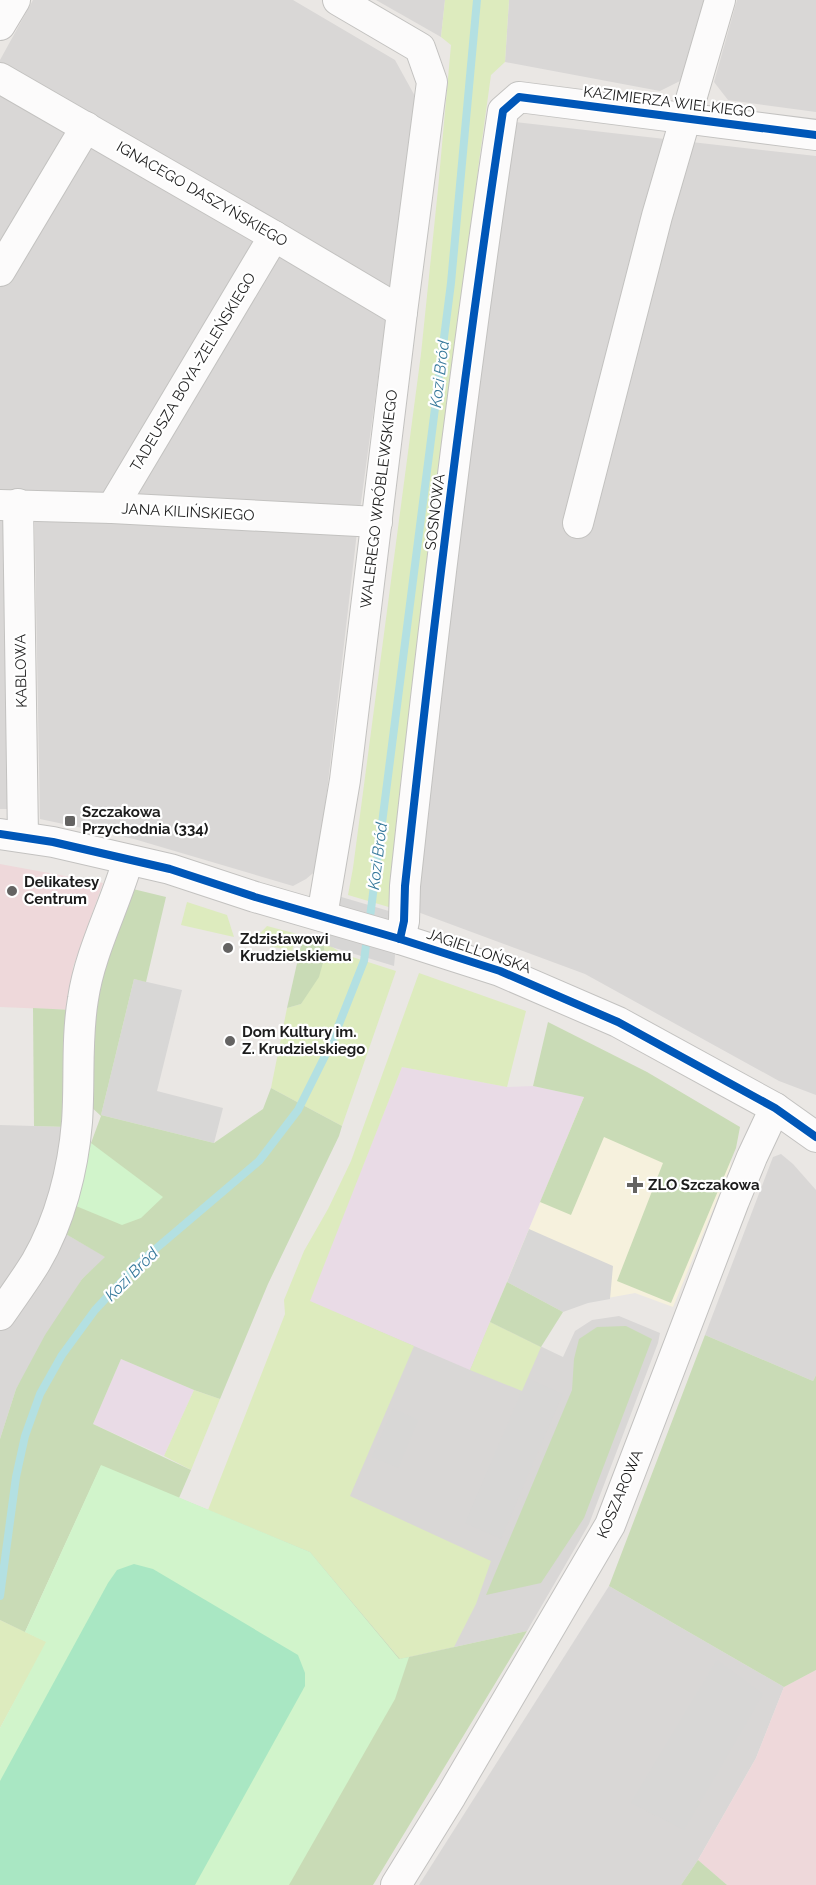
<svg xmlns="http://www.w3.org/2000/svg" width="816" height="1885" viewBox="0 0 816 1885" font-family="Raleway,sans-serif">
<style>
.residential{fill:#d9d7d6}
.commercial{fill:#eed8da}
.industrial{fill:#e9dbe6}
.education{fill:#f6f1dd}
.religious{fill:#d8d7d6}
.grass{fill:#ddebbe}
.forest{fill:#c9dbb6}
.park{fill:#d1f4cb}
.pitch{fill:#a9e7c3}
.pier{fill:#d7d6d5}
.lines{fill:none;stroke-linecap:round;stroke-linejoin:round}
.stream{stroke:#b3e0e2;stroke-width:8}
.minor-casing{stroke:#c3c2c0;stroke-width:32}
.minor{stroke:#fcfbfb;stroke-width:30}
.cycleway-casing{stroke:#fff;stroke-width:11}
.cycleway{stroke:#0057b8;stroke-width:8}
.poi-dot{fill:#646362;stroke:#fff;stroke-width:2}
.labels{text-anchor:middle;stroke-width:4.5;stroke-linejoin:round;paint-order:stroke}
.street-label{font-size:15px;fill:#1c1c1c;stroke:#fff}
.poi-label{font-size:15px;font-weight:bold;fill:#1c1c1c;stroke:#fff;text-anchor:start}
.water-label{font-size:16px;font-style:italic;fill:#387a9c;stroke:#fff}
</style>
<rect width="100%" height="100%" fill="#eae7e4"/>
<g class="residential">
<path d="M33 0H293L395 60 416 98 357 532 318 869 306 879 293 886 134 839 40 819 34 490 0 491V60Z"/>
<path d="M376 0H445L441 37Z"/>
<path d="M509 0H709L688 77 660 91 505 62Z"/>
<path d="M737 0H816V112L728 100 714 82Z"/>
<path d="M515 122 816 156V1095L779 1081 585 974 415 911 425 755Z"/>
<path d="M7 518 11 809H0V519Z"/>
<path d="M0 1125 67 1127 64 1233 106 1257 82 1279 16 1389 0 1439Z"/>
<path d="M781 1154 793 1164 816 1190V1375L813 1381 705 1335 773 1157Z"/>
<path d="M309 1301 470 1369 490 1322 563 1357 575 1331 592 1320 619 1316 660 1333 658 1343 589 1524 527 1631 400 1659 285 1314Z"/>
<path d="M609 1586 784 1687 756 1758 698 1860 681 1885H419Z"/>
</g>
<g class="commercial">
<path d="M0 864 103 883 73 967 72 1010 0 1007Z"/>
<path d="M816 1670V1885H727L698 1860 756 1758 784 1687Z"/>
</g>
<g class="industrial">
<path d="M402 1067 507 1087 533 1086 584 1097 470 1370 309 1301Z"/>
<path d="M121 1359 194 1390 164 1456 93 1424Z"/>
</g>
<path class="education" d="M584 1097 734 1132 730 1168 673 1307 635 1293 575 1304 507 1282Z"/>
<g class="religious">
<path d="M134 979 182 990 157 1091 223 1108 214 1143 101 1115Z"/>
<path d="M529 1229 613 1266 610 1299 588 1303 563 1312 507 1282Z"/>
<path d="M527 1378 563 1394 501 1539 465 1523Z"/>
<path d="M393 1408 418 1420 398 1468 372 1457Z"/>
<path d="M717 1660 763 1694 684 1830 631 1803Z"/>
</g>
<g class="grass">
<path d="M445 0H509L505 62 491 75 479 162 392 908 348 895 353 868 421 354 438 189 451 45 441 37Z"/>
<path d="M187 902 227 915 234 937 181 925Z"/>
<path d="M267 926 297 934 292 951 252 942Z"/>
<path d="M323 941 343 954 396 971 342 1126 271 1088 287 1008 301 1004 325 955Z"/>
<path d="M419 973 526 1011 507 1087 402 1067 310 1301 414 1346 350 1496 491 1561 476 1604 454 1647 400 1659 310 1552 208 1510 285 1314 284 1300 304 1251 328 1209 351 1161Z"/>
<path d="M490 1322 541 1347 522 1391 470 1370Z"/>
<path d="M194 1390 220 1399 191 1470 164 1456Z"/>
<path d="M0 1620 47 1642 0 1728Z"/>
</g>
<g class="forest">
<path d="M133 889 166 897 146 982 134 979 101 1115 214 1143 263 1109 271 1088 342 1126 339 1136 268 1284 220 1399 194 1390 121 1359 93 1424 191 1470 179 1498 310 1552 400 1659 527 1631 373 1885H218L101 1466 25 1632 0 1620V1439L16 1389 45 1335 82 1279 105 1257 64 1233 76 1206 91 1143 101 1116 88 1104V1050L106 957Z"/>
<path d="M302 941H323L325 955 319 977 301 1004 287 1008Z"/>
<path d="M33 1008 72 1010 67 1127 34 1126Z"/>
<path d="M548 1022 647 1072 740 1127 736 1148 671 1303 617 1281 663 1163 604 1137 571 1215 540 1202 584 1097 533 1086Z"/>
<path d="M507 1282 563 1312 541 1347 490 1322Z"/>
<path d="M626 1326 652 1339 584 1518 541 1583 486 1595 572 1390 574 1359 579 1339 597 1327Z"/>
<path d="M705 1335 813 1381 816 1375V1670L784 1687 609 1586Z"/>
<path d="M698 1860 727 1885H681Z"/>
</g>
<g class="park">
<path d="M91 1143 163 1197 141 1218 122 1225 76 1206Z"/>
<path d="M101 1465 310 1552 399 1659 409 1657 395 1699 289 1885H0V1728L46 1642 25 1632Z"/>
</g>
<path class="pitch" d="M134 1564 153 1569 298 1655 305 1673V1686L195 1885H0V1781L108 1583 117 1570Z"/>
<path class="pier" d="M338 896 399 914 394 966 325 945Z"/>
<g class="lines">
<g class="stream">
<path d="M369 925 451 283 477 0"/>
<path d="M0 1596 16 1477 25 1436 40 1394 62 1355 95 1310 139 1263 259 1161 298 1110 332 1042 364 961 367 937"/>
</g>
<g class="minor-casing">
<g id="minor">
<path d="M0 25 15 0"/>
<path d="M0 78 274 236 402 312"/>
<path d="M0 271 86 127"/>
<path d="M18 504 23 837"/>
<path d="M0 505 112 508 377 522"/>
<path d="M112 508 274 236"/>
<path d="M578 523 657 216 720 0"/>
<path d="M0 834 53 842 170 869 255 897 400 939 500 971 618 1022 775 1108 816 1137"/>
<path d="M322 916 345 780 402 312 432 82 420 48 338 0"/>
<path d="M400 939 404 921 405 886C433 627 464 369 503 111L519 97 816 135"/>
<path d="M0 1315C12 1298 25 1280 36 1262 60 1221 73 1170 77 1122 80 1082 76 1040 83 999 90 951 115 906 128 860"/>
<path d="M396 1885 451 1796 610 1525 734 1201 752 1157 775 1108"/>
</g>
</g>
<use href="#minor" class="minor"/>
<g class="cycleway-casing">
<g id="cycleway">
<path d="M0 834 53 842 170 869 255 897 400 939 500 971 618 1022 775 1108 816 1137"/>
<path d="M400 939 404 921 405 886C433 627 464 369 503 111L519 97 816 135"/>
</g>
</g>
<use href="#cycleway" class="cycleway"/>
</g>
<g class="poi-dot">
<rect x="64" y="815" width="12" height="12" rx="3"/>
<circle cx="12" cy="891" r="6"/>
<circle cx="228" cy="948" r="6"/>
<circle cx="230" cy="1041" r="6"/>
<path d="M632 1176h6v6h6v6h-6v6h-6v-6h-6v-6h6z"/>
</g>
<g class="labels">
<g class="street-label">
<text transform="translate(669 102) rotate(7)" y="5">KAZIMIERZA WIELKIEGO</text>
<text transform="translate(202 194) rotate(30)" y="5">IGNACEGO DASZYŃSKIEGO</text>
<text transform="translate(193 372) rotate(-59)" y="5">TADEUSZA BOYA-ŻELEŃSKIEGO</text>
<text transform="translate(379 499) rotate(-83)" y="5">WALEREGO WRÓBLEWSKIEGO</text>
<text transform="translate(188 512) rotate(3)" y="5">JANA KILIŃSKIEGO</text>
<text transform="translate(435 512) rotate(-83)" y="5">SOSNOWA</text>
<text transform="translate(21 671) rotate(-91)" y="5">KABLOWA</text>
<text transform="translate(479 951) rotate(19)" y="5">JAGIELLOŃSKA</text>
<text transform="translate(620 1494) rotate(-67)" y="5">KOSZAROWA</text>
</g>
<g class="poi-label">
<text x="82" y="817">Szczakowa<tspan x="82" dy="17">Przychodnia (334)</tspan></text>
<text x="24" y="887">Delikatesy<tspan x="24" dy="17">Centrum</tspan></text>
<text x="240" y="944">Zdzisławowi<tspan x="240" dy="17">Krudzielskiemu</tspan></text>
<text x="242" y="1037">Dom Kultury im.<tspan x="242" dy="17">Z. Krudzielskiego</tspan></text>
<text x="648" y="1190">ZLO Szczakowa</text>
</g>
<g class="water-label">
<text transform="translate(439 374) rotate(-83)" y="6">Kozi Bród</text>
<text transform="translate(377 856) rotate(-83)" y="6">Kozi Bród</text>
<text transform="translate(131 1274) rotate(-45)" y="6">Kozi Bród</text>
</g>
</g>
</svg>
